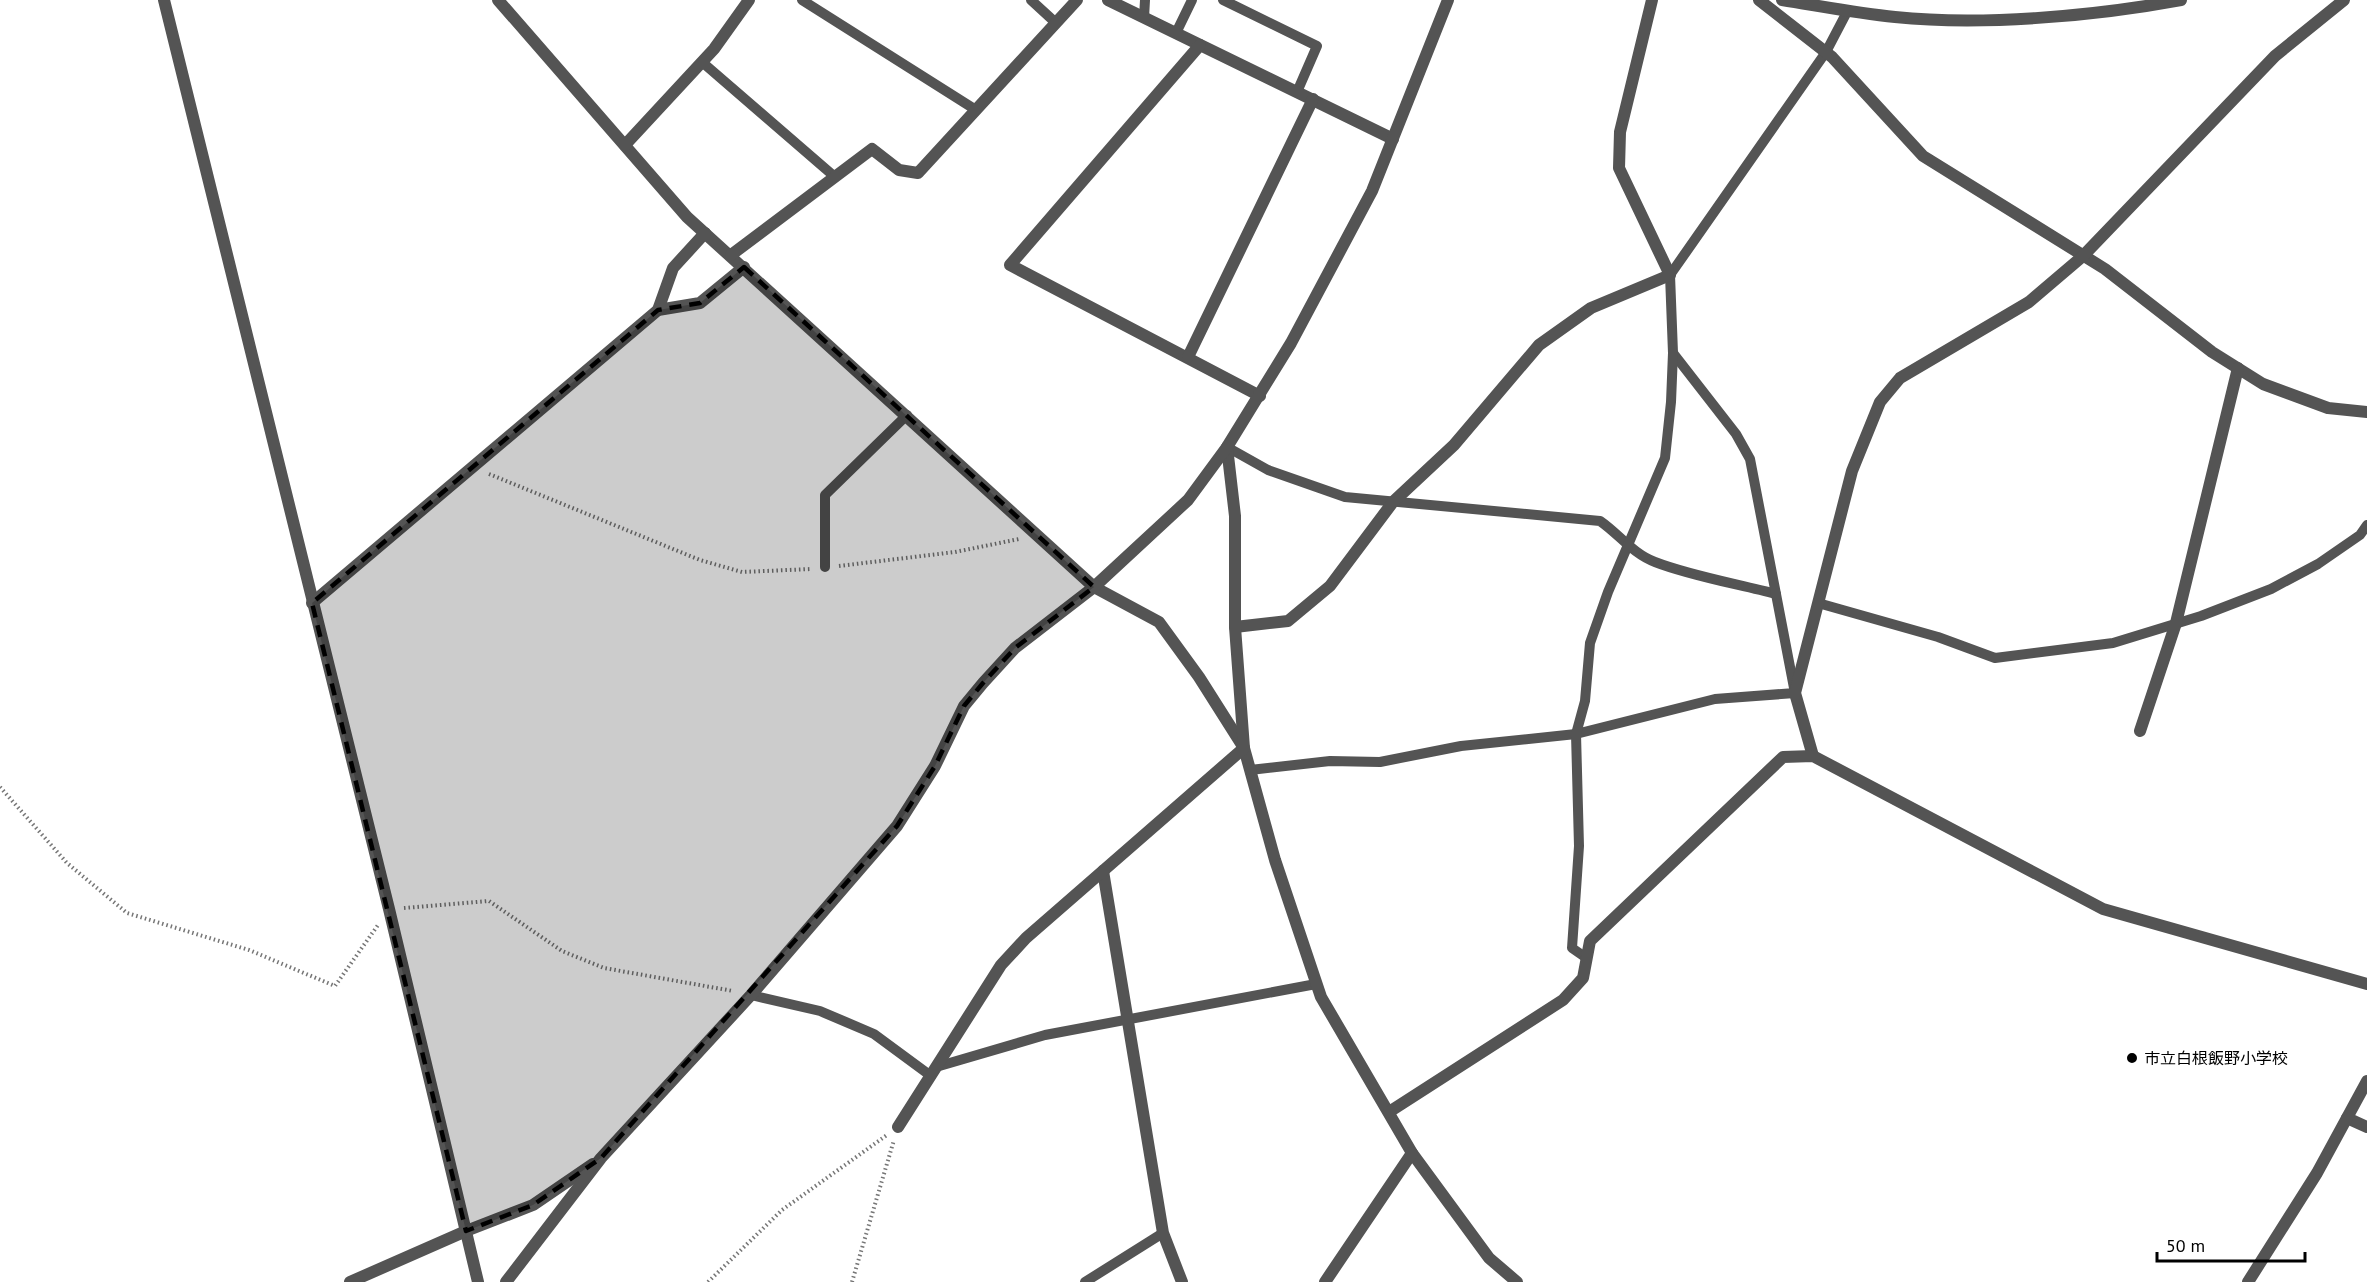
<svg xmlns="http://www.w3.org/2000/svg" width="2367" height="1282" viewBox="0 0 2367 1282" font-family="'PT Sans','Noto Sans JP',sans-serif">
<style>
.lines{fill:none;stroke-linecap:round;stroke-linejoin:round}
.path{stroke:#767676;stroke-width:4;stroke-dasharray:1.5 3;stroke-linecap:butt}
.service{stroke:#545454;stroke-width:10}
.minor{stroke:#545454;stroke-width:12}
.tertiary{stroke:#545454;stroke-width:12}
.marked{fill:#000;fill-opacity:0.2;stroke:#000;stroke-width:4.5;stroke-dasharray:12 8;stroke-linejoin:round}
.poi-dot{fill:#000;stroke:#fff;stroke-width:2}
.labels{text-anchor:middle;stroke-width:6;stroke-linejoin:round;paint-order:stroke}
.poi-label{font-size:16px;fill:#000;stroke:#fff;text-anchor:start}
</style>
<rect width="100%" height="100%" fill="#fff"/>
<g class="lines">
<g class="path">
<path d="M489 474 700 560 742 572 811 569"/>
<path d="M839 566 955 552 1019 539"/>
<path d="M0 787 67 863 127 913 249 950 335 986 378 925"/>
<path d="M404 908 489 901 562 951 604 968 733 991"/>
<path d="M708 1282 782 1210 887 1135"/>
<path d="M852 1282 894 1140"/>
</g>
<g class="service">
<path d="M802 0 976 110"/>
<path d="M1031 0 1056 23"/>
<path d="M1223 0 1317 46 1297 92"/>
<path d="M1144 18 1145 0"/>
<path d="M1176 33 1192 0"/>
<path d="M702 62 835 177"/>
<path d="M1227 447 1268 470 1345 497 1600 521C1619 534 1633 554 1655 562 1691 576 1738 584 1776 594"/>
<path d="M825 567V495L907 415"/>
<path d="M1818 603 1938 637 1995 658 2113 643 2201 616 2271 589 2318 564 2360 535 2367 525"/>
<path d="M1250 770 1330 761 1380 762 1461 746 1576 734 1715 699 1795 693 1750 459 1736 434 1673 353"/>
<path d="M1585 957 1572 948 1579 846 1576 734 1585 701 1590 643 1608 592 1665 458 1671 402 1673 353 1670 275 1826 52 1848 10"/>
<path d="M751 995 820 1011 874 1034 931 1076"/>
<path d="M936 1067 1045 1035 1316 984"/>
<path d="M1085 1282 1163 1233"/>
</g>
<g class="minor">
<path d="M498 0 687 217 1094 587 1159 622 1199 677 1244 748 1275 860 1321 997 1412 1153 1489 1258 1517 1282"/>
<path d="M1108 0 1393 139"/>
<path d="M1759 0 1832 57 1923 156 2105 269 2212 352 2263 384 2328 408 2367 412"/>
<path d="M1200 45 1010 265 1260 396"/>
<path d="M625 145 714 49 749 0"/>
<path d="M731 255 872 149 899 170 918 173 1077 0"/>
<path d="M1188 357 1313 99"/>
<path d="M1235 627 1288 621 1330 586 1393 502 1454 445 1539 345 1591 308 1670 275 1619 168 1620 132 1652 0"/>
<path d="M2140 731 2176 623 2238 368"/>
<path d="M1813 756 1795 693 1852 471 1880 402 1900 378 2029 302 2083 256 2275 56 2344 0"/>
<path d="M1103 871 1163 1233 1182 1282"/>
<path d="M1389 1112 1563 1000 1583 978 1590 941 1783 757 1813 756 2103 909 2367 984"/>
<path d="M2347 1118 2367 1127"/>
<path d="M898 1127 1001 965 1026 938 1244 748 1235 627V516L1227 447"/>
<path d="M1325 1282 1412 1153"/>
</g>
<g class="tertiary">
<path d="M164 0 389 909 478 1282"/>
<path d="M1782 0C1820 6 1857 13 1895 17 1982 26 2095 16 2181 0"/>
<path d="M658 310 673 268 705 233"/>
<path d="M312 603 658 310 700 303 744 267"/>
<path d="M350 1282 466 1231 533 1205 593 1164"/>
<path d="M506 1282 601 1158 751 995 897 826 935 766 964 706 983 683 1015 648 1094 587 1188 500 1227 447 1291 343 1372 191 1448 0"/>
<path d="M2248 1282 2317 1173 2367 1081"/>
</g>
</g>
<path class="marked" d="M744 267 1094 587 1015 648 983 683 964 706 935 766 897 826 601 1158 533 1205 466 1231 312 603 658 310 700 303Z"/>
<circle class="poi-dot" cx="2132" cy="1058" r="6"/>
<g class="labels">
<g class="poi-label">
<text x="2144" y="1064">市立白根飯野小学校</text>
</g>
</g>
<path d="M2157 1252v9h148v-9" fill="none" stroke="#000000" stroke-width="3"/>
<text x="2166" y="1252" font-size="18" fill="#000000" stroke="#ffffff" stroke-width="4.5" paint-order="stroke">50 m</text>
</svg>
